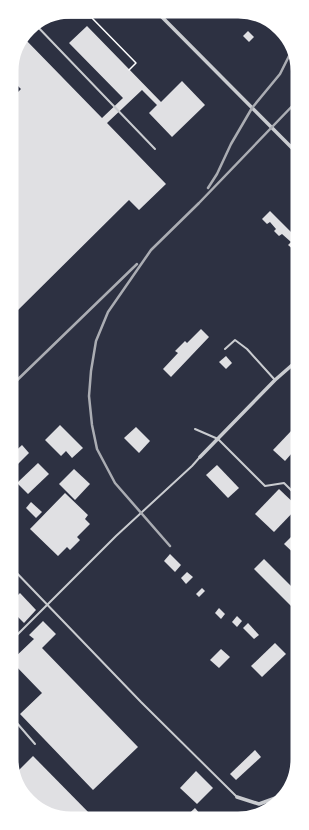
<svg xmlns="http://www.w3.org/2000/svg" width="309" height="830" viewBox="0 0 309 830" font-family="Inter,sans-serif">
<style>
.building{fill:#e0e0e3}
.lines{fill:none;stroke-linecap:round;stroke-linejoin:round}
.path{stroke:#fff;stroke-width:1.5}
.service{stroke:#caccd0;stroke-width:2}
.minor{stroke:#caccd0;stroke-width:3.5}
.rail{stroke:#abadb3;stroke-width:2.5}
.rim{fill:none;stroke:#fff;stroke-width:5}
</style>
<rect width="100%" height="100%" fill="#2d3142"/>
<g class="building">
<path d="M87 26 161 102 182 81 205 105 172 137 149 113 157 105 142 90 107 123 166 184 139 210 129 200 10 318 9 101 21 89 9 77V67L24 38 102 118 123 98 69 43Z"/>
<path d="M248 31 254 37 249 42 243 36Z"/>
<path d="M270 211 299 240V247L295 251 288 245 291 242 282 234 279 236 274 231 276 229 270 222 267 224 262 219Z"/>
<path d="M201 329 209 337 171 377 163 369 178 353 175 351 185 341 187 343Z"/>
<path d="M226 356 232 363 226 369 219 362Z"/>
<path d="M60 425 83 448 72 458 66 451 61 456 45 440Z"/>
<path d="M136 427 150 441 139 453 124 438Z"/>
<path d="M293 429 299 435V445L285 461 273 450Z"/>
<path d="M22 445 29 453 10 472V456Z"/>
<path d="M38 463 49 474 28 494 17 483Z"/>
<path d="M217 465 239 488 228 498 206 475Z"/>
<path d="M74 469 90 484 75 500 59 484Z"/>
<path d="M279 489 298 507 274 532 255 514Z"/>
<path d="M65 493 88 515 85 519 90 524 77 537 80 540 70 550 67 547 58 556 30 529Z"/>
<path d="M31 502 42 512 36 518 26 508Z"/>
<path d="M300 528V559L284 544Z"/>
<path d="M170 554 181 565 175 572 164 561Z"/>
<path d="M264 559 300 595V615L254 569Z"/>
<path d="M187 572 193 577 186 584 181 578Z"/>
<path d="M202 588 205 591 199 597 196 594Z"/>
<path d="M20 593 36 610 24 623 10 609V603Z"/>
<path d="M219 608 225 614 221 619 215 613Z"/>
<path d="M237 616 242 621 237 627 232 622Z"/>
<path d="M43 621 56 634 42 648 138 747 93 790 20 714 42 693 11 661 34 639 29 635Z"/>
<path d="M248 623 259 635 254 639 243 628Z"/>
<path d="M275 643 286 654 262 677 251 666Z"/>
<path d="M221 649 230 657 219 668 210 660Z"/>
<path d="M255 750 261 757 236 780 230 774Z"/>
<path d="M33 756 96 820H59L27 803 13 776Z"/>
<path d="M196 771 213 788 197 804 180 788Z"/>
<path d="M195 808 200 814 194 820H182Z"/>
</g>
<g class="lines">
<path class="path" d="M47 18H92L136 63 129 70"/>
<g class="service">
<path d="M34 23 155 149"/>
<path d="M36 25 40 21"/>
<path d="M290 146 299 138"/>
<path d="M225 349 235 340 247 349 275 380"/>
<path d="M195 429 218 439 265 486 284 483 299 498"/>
<path d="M10 566 141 702 237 797"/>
<path d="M10 642 116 536 192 466 200 457"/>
<path d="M10 715 35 744"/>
</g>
<g class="minor">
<path d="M155 10 299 155"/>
<path d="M200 457 275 380 299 359"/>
<path d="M237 797 259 804 281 796 290 787"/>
</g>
<g class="rail">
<path d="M208 188 217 174 231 144 252 108 280 74 293 48"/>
<path d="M10 387 137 264"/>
<path d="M170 546 115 483 97 449 92 425 89 396 91 371 96 341 108 312 151 250 199 203 299 99"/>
</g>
</g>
<path d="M0 0H309V830H0ZM71 16H238A55 55 0 0 1 293 71V759A55 55 0 0 1 238 814H71A55 55 0 0 1 16 759V71A55 55 0 0 1 71 16Z" fill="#fff" fill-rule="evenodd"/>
<path class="rim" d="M71 16H238A55 55 0 0 1 293 71V759A55 55 0 0 1 238 814H71A55 55 0 0 1 16 759V71A55 55 0 0 1 71 16Z"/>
</svg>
